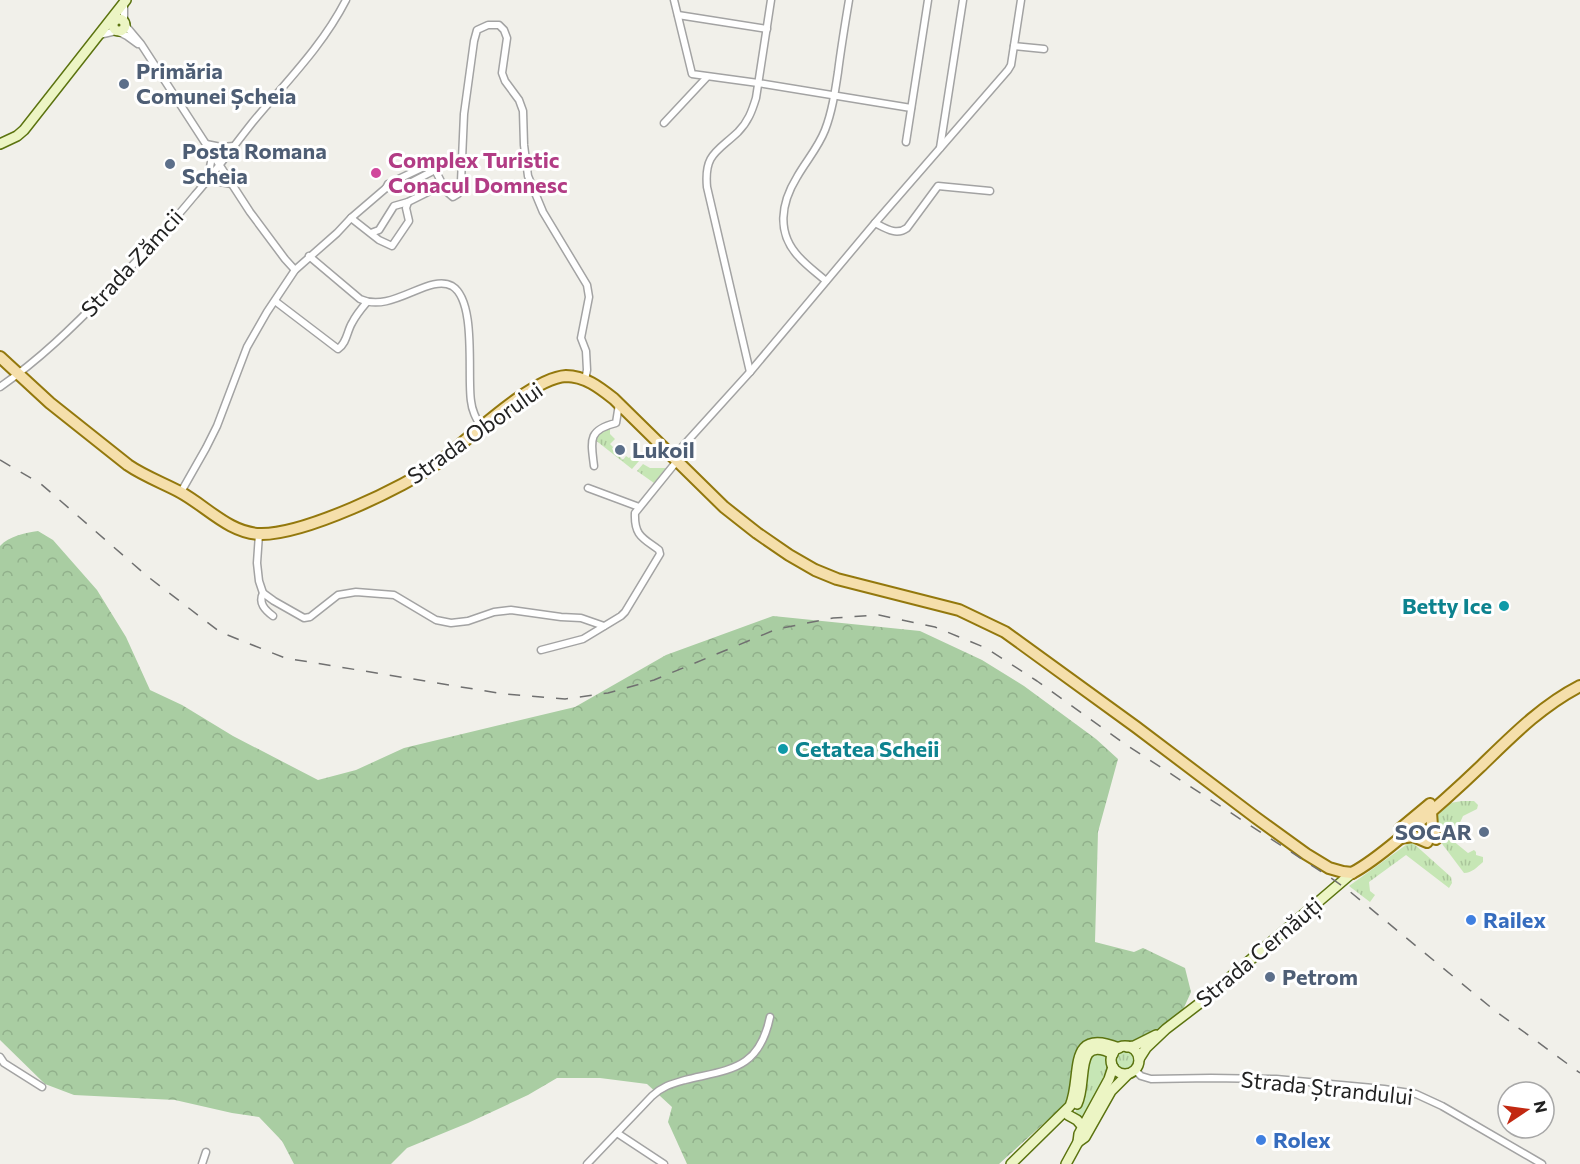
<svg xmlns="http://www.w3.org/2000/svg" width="1580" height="1164" viewBox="0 0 1580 1164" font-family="Commissioner,sans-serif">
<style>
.grass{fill:url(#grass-tufts)}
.forest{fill:url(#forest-crowns)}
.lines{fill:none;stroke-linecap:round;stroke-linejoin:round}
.street-casing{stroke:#a3a3a3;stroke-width:9}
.secondary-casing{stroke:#5b730f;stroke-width:12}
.primary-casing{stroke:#93780d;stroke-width:14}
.street{stroke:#fff;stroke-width:6}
.secondary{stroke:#ecf5c4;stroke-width:9}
.primary{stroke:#f5dfab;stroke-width:10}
.rail{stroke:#707070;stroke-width:1.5;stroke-dasharray:12 12;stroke-linecap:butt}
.service-dot{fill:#5c6f8a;stroke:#fff;stroke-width:2}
.hotel-dot{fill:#d1479c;stroke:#fff;stroke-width:2}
.culture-dot{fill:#0f9aa8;stroke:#fff;stroke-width:2}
.shop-dot{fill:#3f7fe0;stroke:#fff;stroke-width:2}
.labels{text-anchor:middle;stroke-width:6;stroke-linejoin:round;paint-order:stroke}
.service-label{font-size:22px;font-weight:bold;fill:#4e5e75;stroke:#fff;text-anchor:start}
.hotel-label{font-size:22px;font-weight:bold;fill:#b23c85;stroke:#fff;text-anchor:start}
.street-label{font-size:22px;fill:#222;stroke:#fff}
.culture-label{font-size:22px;font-weight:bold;fill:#0d838f;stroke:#fff;text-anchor:end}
.shop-label{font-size:22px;font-weight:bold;fill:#366cbe;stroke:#fff;text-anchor:start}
</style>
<defs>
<pattern id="grass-tufts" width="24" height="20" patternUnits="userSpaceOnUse" patternTransform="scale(1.5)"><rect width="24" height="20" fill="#c6e6b5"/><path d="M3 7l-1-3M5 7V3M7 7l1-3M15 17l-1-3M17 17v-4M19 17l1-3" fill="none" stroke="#aac59b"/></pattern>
<pattern id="forest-crowns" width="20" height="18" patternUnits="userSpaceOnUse" patternTransform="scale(1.5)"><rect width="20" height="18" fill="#a9cda2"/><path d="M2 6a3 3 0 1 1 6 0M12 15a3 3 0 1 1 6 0" fill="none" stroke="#91b08b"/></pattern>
</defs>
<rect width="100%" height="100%" fill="#f1f0ea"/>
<g class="grass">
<path d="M610 426V434L615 439 610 444 613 447 612 449 623 460 626 456 629 458 632 455 639 461 632 469 594 439 595 435Z"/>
<path d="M643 464 650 468H666L654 483 637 471Z"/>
<path d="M1462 801H1474L1478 805 1477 809 1463 816 1452 840 1468 853 1474 850 1476 852V855L1483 857V862C1477 867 1472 873 1464 873L1440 841 1434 819 1450 803Z"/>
<path d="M1410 842 1413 843 1451 877 1452 883 1449 888 1406 855 1369 882 1370 891 1375 895 1370 902 1349 886Z"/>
<circle cx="1125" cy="1061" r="13"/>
<path d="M1102 1052 1105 1056 1107 1073 1081 1118 1074 1114 1081 1101 1087 1060 1093 1053Z"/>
</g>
<path class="forest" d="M38 531 53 540 97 590 126 637 150 690 182 705 233 736 318 780 356 770 404 748 575 707 666 655 773 616 920 631 982 660 1024 686 1096 739 1118 759 1098 832 1095 942 1134 952 1143 948 1185 968 1191 992 1182 1012 1160 1029 1139 1042 1122 1045 1100 1041 1063 1106 999 1164H687L668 1122 672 1107 647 1084 600 1078H557L528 1095 468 1123 407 1148 391 1164H294L282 1141 259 1117 232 1113 175 1100 74 1095 45 1084 0 1040V546C9 536 25 533 38 531Z"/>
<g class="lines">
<g class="street-casing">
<g id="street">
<path d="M674 0 692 74 758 83 911 108"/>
<path d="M124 3V22"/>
<path d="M678 15 767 29"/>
<path d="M125 25 141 44 250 212 285 259 295 270"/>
<path d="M119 32 127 36 138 44"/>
<path d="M99 35 116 31"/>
<path d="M1014 46 1044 49"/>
<path d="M664 123 707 77"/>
<path d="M906 142 928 0"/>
<path d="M206 144 221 147 234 146"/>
<path d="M940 148 963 0"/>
<path d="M208 177 211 162 210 151"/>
<path d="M206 182H220L232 184"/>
<path d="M386 188 406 185 435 170"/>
<path d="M351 218 379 240 392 246 409 221 406 208 408 202"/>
<path d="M875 223C885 228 896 236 907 228L938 186 990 191"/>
<path d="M371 233 379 230 394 206 408 202 442 185"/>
<path d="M309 256 360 299C392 314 429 273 452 286 477 301 467 375 471 401 472 411 476 418 481 427"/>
<path d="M826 281C817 273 807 266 799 257 776 233 781 203 797 177 806 161 818 148 825 130 832 112 835 92 838 72 841 48 845 24 849 0"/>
<path d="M275 301 338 349C347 343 347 331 352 323 356 315 361 309 367 302"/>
<path d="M750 372 707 187C704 154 717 152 738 132 748 122 752 111 756 98L771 0"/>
<path d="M0 387C39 360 73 327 106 293 137 261 167 229 195 195 215 172 233 147 252 123 285 83 322 47 346 0"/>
<path d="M673 457 750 372 875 223 1008 70 1011 65 1021 0"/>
<path d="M594 466C591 441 587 430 616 423L619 404"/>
<path d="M588 488 639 507"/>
<path d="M181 492 206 448 217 426 247 347 267 312 295 270 337 233 351 218 386 188 388 184 428 165 432 164 446 191 453 197 458 194 461 182 464 114 474 41 477 30 488 25H499L504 30 507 38 502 73 505 81 519 100 523 111 524 145 528 176 543 212 587 285 589 297 581 338 586 351 587 370 585 380"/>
<path d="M259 534 257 563 259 581 263 593 274 601 304 618 310 617 338 595 356 592 394 595 436 620 451 623 468 621 494 612 511 610 561 617 581 618 604 626"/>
<path d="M263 593C258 603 265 610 273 616"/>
<path d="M541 650 583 639 621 616 625 612 660 554 659 550C643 538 634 536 635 513L677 461"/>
<path d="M0 1057 4 1063 42 1087"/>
<path d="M1135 1070 1141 1076 1151 1079 1211 1078 1276 1079 1384 1089 1416 1094 1442 1106 1542 1164"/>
<path d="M617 1133 664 1164"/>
<path d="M202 1164 206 1152"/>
<path d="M587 1164 652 1096C663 1086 671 1084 685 1080 730 1069 759 1070 770 1017"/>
</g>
</g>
<g class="secondary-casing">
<g id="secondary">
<circle cx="119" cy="25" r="6"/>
<path d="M0 144 17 136 24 130 126 0"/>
<circle cx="1125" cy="1060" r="14"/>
<path d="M1127 1047 1134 1046 1156 1035"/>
<path d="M1139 1059 1146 1048 1166 1029 1200 1003 1352 873"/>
<path d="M1077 1104C1088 1082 1073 1034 1113 1054"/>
<path d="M1068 1115 1077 1120 1083 1127"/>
<path d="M1078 1142 1085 1137 1111 1091 1128 1074"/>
<path d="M1011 1164 1070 1106C1083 1077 1065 1026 1119 1048"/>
<path d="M1066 1164 1078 1142 1079 1134 1109 1079 1113 1067"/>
</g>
</g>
<g class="primary-casing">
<g id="primary">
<path d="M0 357 50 403 128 465C144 476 163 483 180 492 206 506 229 533 260 534 303 535 404 488 439 462 468 440 531 378 566 376 585 376 600 388 614 399L724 507 757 533 789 555 815 570 837 579 959 610 1005 632 1136 727 1255 817 1306 854 1329 868 1343 872 1352 873"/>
<path d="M1431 812 1432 826 1436 839"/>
<path d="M1400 829 1430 804"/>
<path d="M1400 838 1413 836 1427 842"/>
<path d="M1352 873C1371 863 1387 849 1404 835 1430 813 1455 791 1480 767 1511 737 1541 706 1580 686"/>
</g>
</g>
<use href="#street" class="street"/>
<use href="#secondary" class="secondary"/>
<use href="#primary" class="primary"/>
<path class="rail" d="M0 460 41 484 147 576 220 632 285 658 504 694 565 699 608 693 654 680 777 629 833 618 879 615 935 627 986 648 1037 681 1125 744 1331 878 1348 890 1494 1010 1580 1073"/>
</g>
<g class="service-dot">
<circle cx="124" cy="84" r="6"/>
<circle cx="170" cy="164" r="6"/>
<circle cx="620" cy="450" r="6"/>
<circle cx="1484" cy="832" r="6"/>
<circle cx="1270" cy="977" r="6"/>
</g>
<circle class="hotel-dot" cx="376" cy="173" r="6"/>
<g class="culture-dot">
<circle cx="1504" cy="606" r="6"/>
<circle cx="783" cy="749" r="6"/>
</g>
<g class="shop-dot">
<circle cx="1471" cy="920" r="6"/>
<circle cx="1261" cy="1140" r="6"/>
</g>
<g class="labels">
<g class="service-label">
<text x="136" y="79">Primăria<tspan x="136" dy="25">Comunei Șcheia</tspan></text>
<text x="182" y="159">Posta Romana<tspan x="182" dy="25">Scheia</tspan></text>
<text x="632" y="458">Lukoil</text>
<text x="1472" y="840" text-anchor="end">SOCAR</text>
<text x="1282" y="985">Petrom</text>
</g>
<g class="hotel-label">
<text x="388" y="168">Complex Turistic<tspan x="388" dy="25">Conacul Domnesc</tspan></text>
</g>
<g class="street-label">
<text transform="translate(132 263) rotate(-47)" y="8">Strada Zămcii</text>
<text transform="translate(475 433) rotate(-35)" y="8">Strada Oborului</text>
<text transform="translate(1259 952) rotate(-40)" y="8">Strada Cernăuți</text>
<text transform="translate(1327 1088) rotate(6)" y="8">Strada Ștrandului</text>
</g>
<g class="culture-label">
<text x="1492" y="614">Betty Ice</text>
<text x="795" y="757" text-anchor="start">Cetatea Scheii</text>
</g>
<g class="shop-label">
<text x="1483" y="928">Railex</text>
<text x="1273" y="1148">Rolex</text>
</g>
</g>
<g transform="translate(1526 1110) rotate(77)"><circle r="28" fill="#ffffff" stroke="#a7a7a7" stroke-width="1.5"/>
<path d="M0-4.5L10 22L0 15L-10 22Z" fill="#c22811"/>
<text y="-9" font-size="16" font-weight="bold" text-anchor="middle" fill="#222222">N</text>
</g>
</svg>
